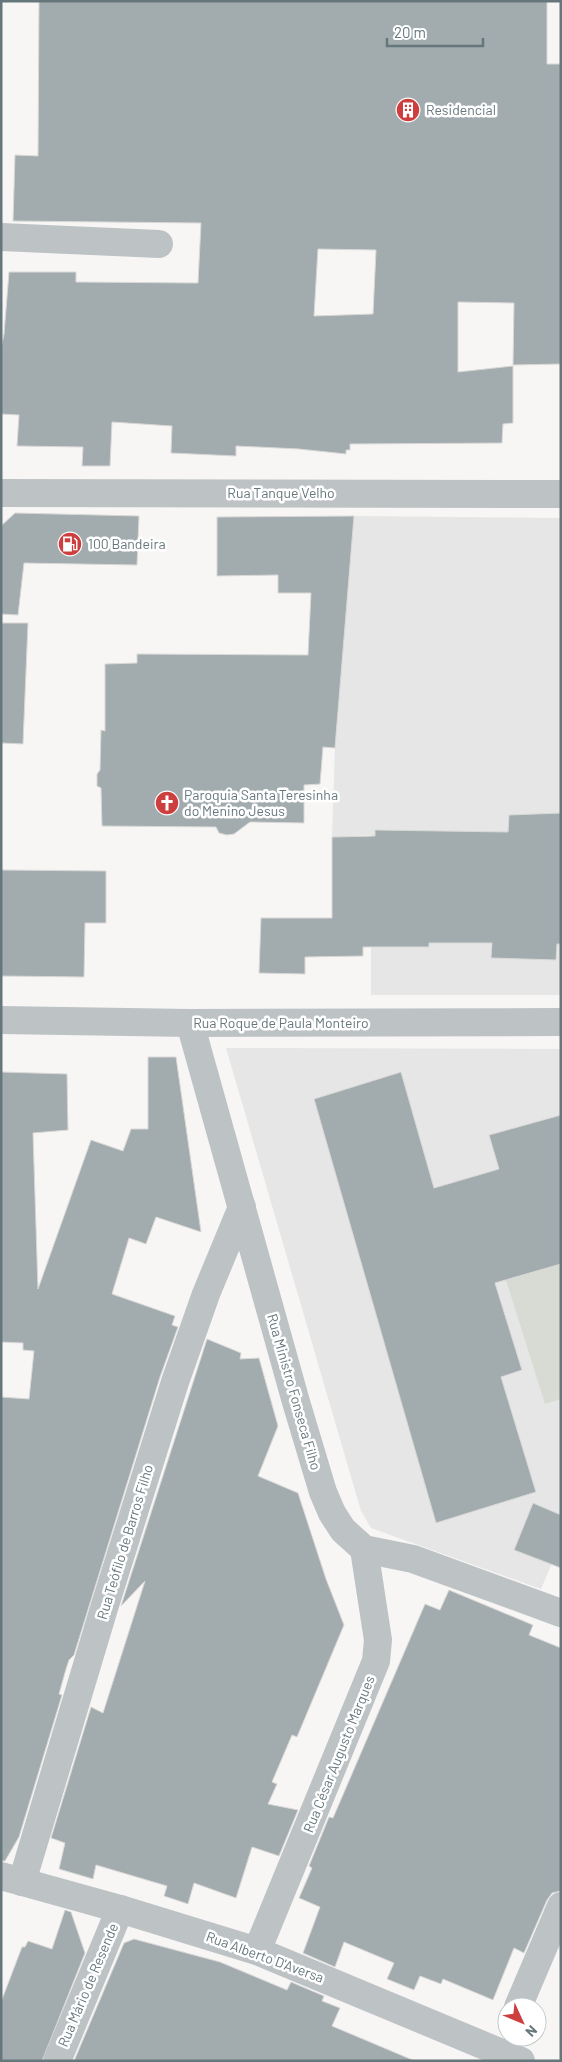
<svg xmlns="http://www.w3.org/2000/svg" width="562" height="2062" viewBox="0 0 562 2062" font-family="Barlow,sans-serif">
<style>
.built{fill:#e5e6e5}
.pitch{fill:#d8dbd4}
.building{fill:#a2acaf;stroke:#d9d8d7;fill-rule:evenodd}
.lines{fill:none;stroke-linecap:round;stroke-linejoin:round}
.minor{stroke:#bdc2c4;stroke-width:28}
.labels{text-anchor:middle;stroke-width:5;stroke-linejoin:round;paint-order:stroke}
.poi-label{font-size:14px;fill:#66777c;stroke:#fff;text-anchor:start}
.street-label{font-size:14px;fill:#66777c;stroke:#fff}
</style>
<rect width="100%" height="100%" fill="#f7f6f5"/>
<g class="built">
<path d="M354 516 561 518V995H371V835L332 837 335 748Z"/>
<path d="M226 1048 561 1049V1542L541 1589 371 1528 361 1511Z"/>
</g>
<path class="pitch" d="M561 1264V1399L545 1404 506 1280Z"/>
<g class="building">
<path d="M39 1H547V64H561V364L513 365 514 303 458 302V372L513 366V423L503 424 502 443 350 444V450H346V454L299 449 236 446V456L171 453 172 426 112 422 110 466H82L83 447 17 446 19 415 1 414V349L4 334 9 272H76V282L198 283 201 223 13 221 15 155 38 156ZM318 249 376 250 373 314 314 316Z"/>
<path d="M15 513 139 516 137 565 24 563 18 615 1 614V526Z"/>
<path d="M354 516 335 748 323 747 320 784 304 785V823L250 822 234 834 227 835 219 833 216 827 102 826 101 788 97 786V774L100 770 101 730 105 731V664L137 663V654L308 655 311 593H278V575L217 576V517Z"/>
<path d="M1 623H28L23 744 1 743Z"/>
<path d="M561 813V944H557L556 960 491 958 492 943H429V947H363V956L305 957V974L259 973 261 918H332V837L375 836V830L508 832 509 815Z"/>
<path d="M1 870 106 871V923H85L84 977 1 976Z"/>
<path d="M148 1057H176L201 1232 156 1217 146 1244 129 1238 112 1294 175 1316 172 1325 178 1327 160 1377 74 1655 69 1660 66 1669 59 1694 62 1695 19 1837 5 1861H1V1397L29 1399 34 1351 23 1350V1343L1 1342V1072L67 1074 68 1130 33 1133 38 1289 91 1140 123 1151 131 1129H148Z"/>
<path d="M401 1072 434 1188 499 1169 489 1135 561 1115V1264L495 1283 522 1370 501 1377 536 1492 436 1523 314 1099Z"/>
<path d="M207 1339 241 1353 240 1359 259 1358 278 1426 258 1476 298 1493 326 1579 344 1625 297 1737 292 1735 272 1782 277 1784 268 1804 298 1810 279 1856 252 1847 236 1898 194 1883 188 1904 164 1896 167 1886 96 1865 93 1879 59 1869 65 1843 51 1838 91 1707 103 1713 145 1581 121 1606Z"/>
<path d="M533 1503 561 1515V1568L514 1550Z"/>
<path d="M449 1590 533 1625 529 1635 561 1648V1891L552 1893 547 1900 524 1953 514 1948 493 2000 443 1979 441 1984 420 1976 414 1990 387 1979 394 1963 344 1942 335 1967 303 1953 320 1907 299 1898 312 1868 309 1866 329 1817 333 1818 425 1604 440 1610Z"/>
<path d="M65 1910 71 1912 85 1953 42 2061H1V2002L22 1947H25L28 1941 52 1949Z"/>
<path d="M134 1939 220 1962 287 1990 291 1982 324 1996 322 2001 340 2008 332 2026 415 2061H74L124 1943Z"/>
</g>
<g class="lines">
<g class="minor">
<path d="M1 237 159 244"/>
<path d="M1 493 561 494"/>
<path d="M1 1020 190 1023 561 1022"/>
<path d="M190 1023 296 1402 323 1492 332 1513 343 1530 364 1549 413 1559 561 1613"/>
<path d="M1 1876 120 1909 257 1951 521 2061"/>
<path d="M22 1882 105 1605 175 1382 206 1294 242 1207"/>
<path d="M257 1951 376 1661 378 1640 364 1549"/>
<path d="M518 2007 561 1906"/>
<path d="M57 2061 120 1909"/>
</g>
</g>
<defs>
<g id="building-disc" transform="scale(1.25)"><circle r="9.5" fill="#cd3f3f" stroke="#fff"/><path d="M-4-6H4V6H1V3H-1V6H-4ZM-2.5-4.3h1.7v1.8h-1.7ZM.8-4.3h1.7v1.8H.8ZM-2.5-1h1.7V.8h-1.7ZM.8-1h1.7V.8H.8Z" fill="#fff"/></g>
<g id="fuel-disc" transform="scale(1.25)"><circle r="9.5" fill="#cd3f3f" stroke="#fff"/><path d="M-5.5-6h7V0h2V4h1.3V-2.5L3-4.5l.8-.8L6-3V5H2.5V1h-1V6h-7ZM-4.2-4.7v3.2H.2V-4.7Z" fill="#fff"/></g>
<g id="church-disc" transform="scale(1.25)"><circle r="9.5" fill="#cd3f3f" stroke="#fff"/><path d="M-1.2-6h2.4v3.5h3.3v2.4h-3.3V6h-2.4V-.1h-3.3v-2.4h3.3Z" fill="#fff"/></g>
</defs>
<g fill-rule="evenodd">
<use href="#building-disc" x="408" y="110"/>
<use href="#fuel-disc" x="70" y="544"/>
<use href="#church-disc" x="167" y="803"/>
</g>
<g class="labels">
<g class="poi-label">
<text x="426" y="115">Residencial</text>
<text x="88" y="549">100 Bandeira</text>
<text x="184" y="800">Paroquia Santa Teresinha<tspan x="184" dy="16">do Menino Jesus</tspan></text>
</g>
<g class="street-label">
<text x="281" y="498">Rua Tanque Velho</text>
<text x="281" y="1028">Rua Roque de Paula Monteiro</text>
<text transform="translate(294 1392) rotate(74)" y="5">Rua Ministro Fonseca Filho</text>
<text transform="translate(125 1542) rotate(-73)" y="5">Rua Teófilo de Barros Filho</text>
<text transform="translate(339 1754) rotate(-68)" y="5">Rua César Augusto Marques</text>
<text transform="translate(265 1957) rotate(20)" y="5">Rua Alberto D'Aversa</text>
<text transform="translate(88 1985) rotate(-67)" y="5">Rua Mário de Resende</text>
</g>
</g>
<rect width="562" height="2062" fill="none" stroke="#66777c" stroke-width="5"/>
<g transform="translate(522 2022) rotate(134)"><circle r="24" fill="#ffffff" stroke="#c2c9cb"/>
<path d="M0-4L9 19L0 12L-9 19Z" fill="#cd3f3f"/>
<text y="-8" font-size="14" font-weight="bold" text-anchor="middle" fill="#66777c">N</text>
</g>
<path d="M387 38v8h96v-8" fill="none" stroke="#66777c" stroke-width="2.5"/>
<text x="394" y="38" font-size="15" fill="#66777c" stroke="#ffffff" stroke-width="4" paint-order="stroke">20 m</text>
</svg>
